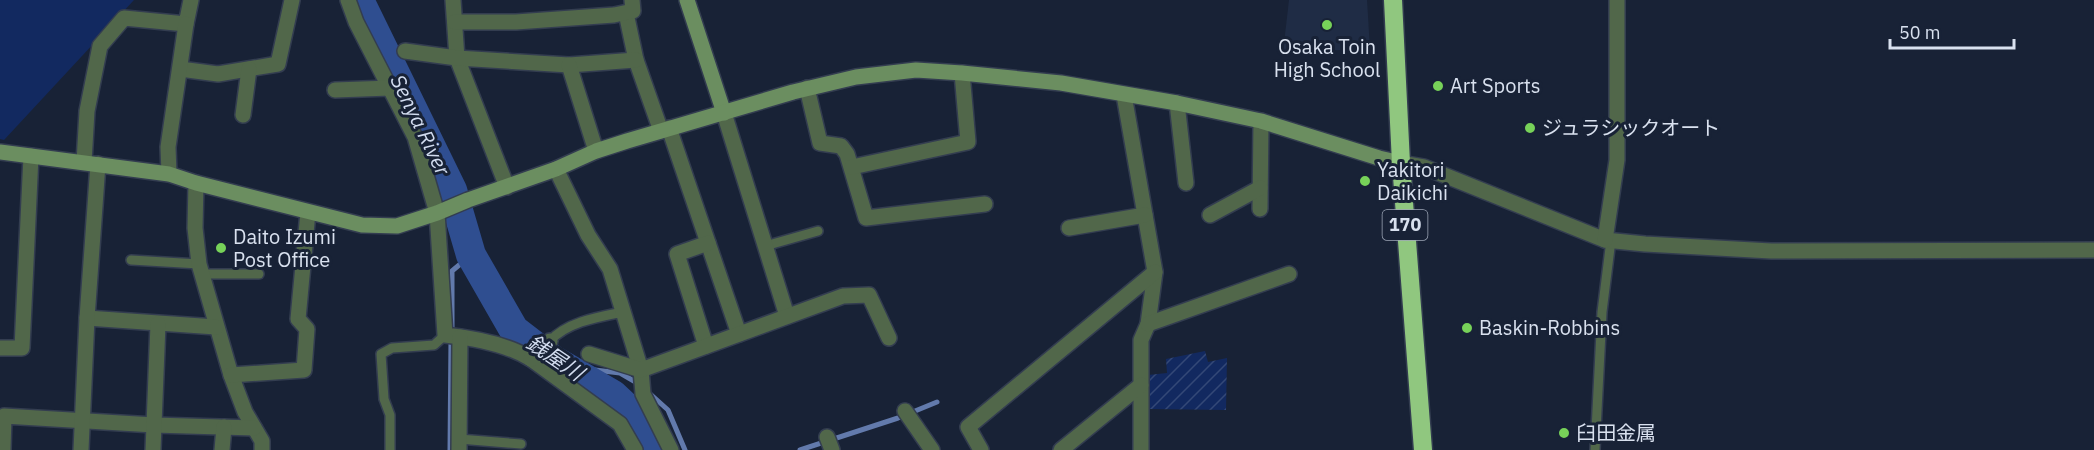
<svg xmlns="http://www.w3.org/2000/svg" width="2094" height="450" viewBox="0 0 2094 450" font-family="'IBM Plex Sans','Noto Sans JP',sans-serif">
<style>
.built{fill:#1f2c45}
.park{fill:#122960}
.garden{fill:url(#garden-furrows)}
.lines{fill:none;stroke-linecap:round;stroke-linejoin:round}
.stream{stroke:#627aac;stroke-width:5}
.river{stroke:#2f4e90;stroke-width:30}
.lane-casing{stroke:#333d50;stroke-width:12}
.street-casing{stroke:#333d50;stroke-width:18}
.secondary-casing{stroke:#333d50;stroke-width:18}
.highway-casing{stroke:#333d50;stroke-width:21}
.lane{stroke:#51674a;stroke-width:9}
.street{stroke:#51674a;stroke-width:15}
.secondary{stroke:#6b8e60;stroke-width:15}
.highway{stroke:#90c77f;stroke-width:18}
.poi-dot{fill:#77d259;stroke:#182236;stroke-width:2}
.labels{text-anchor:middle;stroke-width:6;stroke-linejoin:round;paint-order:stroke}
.shield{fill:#182236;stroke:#9fa8b8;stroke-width:1.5}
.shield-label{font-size:18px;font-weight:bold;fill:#d9e1ef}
.poi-label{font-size:20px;fill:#d9e1ef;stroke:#182236;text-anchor:start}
.water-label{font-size:21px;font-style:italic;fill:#d2dcef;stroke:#182236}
</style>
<defs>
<pattern id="garden-furrows" width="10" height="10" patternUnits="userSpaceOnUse" patternTransform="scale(1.5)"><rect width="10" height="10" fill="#122960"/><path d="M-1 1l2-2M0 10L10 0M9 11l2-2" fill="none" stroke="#344877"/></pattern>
</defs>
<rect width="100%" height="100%" fill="#182236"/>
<path class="built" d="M1289 0H1367L1370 49 1283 52Z"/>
<path class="park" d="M0 0H134L4 140 0 139Z"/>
<path class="garden" d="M1205 351 1208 362 1227 358 1226 410 1147 409 1148 375 1167 373 1166 359Z"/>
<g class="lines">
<g class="stream">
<path d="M452 328V271L471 255"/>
<path d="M583 379 595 370 620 373 639 384"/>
<path d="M648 392 668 410 685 450"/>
<path d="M450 450 451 338"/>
<path d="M800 450 898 418 937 402"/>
</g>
<path class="river" d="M359 0 452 190 471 255 514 330 553 360 613 395 629 410 645 434 651 450"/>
<g class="lane-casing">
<g id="lane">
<path d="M765 246 818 231"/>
<path d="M131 260 199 264"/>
<path d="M201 274H259"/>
<path d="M550 341C567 322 598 317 623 312"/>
<path d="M459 439 521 444"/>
<path d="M390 450V415L384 399 381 354 392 348 434 345 445 335"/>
<path d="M1595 450 1602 312 1611 240"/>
</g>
</g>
<g class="street-casing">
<g id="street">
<path d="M348 0 356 22 415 137 437 213 445 335C473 338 507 344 531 359L620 424 635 450"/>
<path d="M453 0 457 58 507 187"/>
<path d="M626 13 636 60 661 131"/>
<path d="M455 22H516L614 15 633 11 632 0"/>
<path d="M405 51 457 58 569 65 636 60"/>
<path d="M569 65 596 151"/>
<path d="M180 69 218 74 278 64 292 0"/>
<path d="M807 88 820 143 841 146 847 154 866 218 985 204"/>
<path d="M335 90 390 88"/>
<path d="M1124 95 1155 272 1148 324 1141 340V450"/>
<path d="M1177 103 1186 183"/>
<path d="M724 113 787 316"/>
<path d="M243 115 249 69"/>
<path d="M669 128 739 334"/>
<path d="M84 162 87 111 100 46 124 18 186 24 191 0"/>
<path d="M1401 163 1424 167 1605 240 1645 244 1771 251 2094 250"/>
<path d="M852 167 968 142 962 73"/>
<path d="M556 169 588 235 610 269 641 370 643 394 671 450"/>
<path d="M169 174 168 147 186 24"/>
<path d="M196 183 195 228 199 264 231 375 245 412 262 441V450"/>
<path d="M1260 209 1261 121"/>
<path d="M1210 215 1260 188"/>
<path d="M1069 228 1145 215"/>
<path d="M1605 240 1617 160V0"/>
<path d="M87 318 216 327"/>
<path d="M1148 324 1289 274"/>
<path d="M706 346 677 254 708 243"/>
<path d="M0 348H22L31 156"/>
<path d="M589 354 641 370 843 296 869 295 889 338"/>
<path d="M531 359 550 341"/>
<path d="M231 375 304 370 307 329 298 319 308 212"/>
<path d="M905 411 932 450"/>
<path d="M827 437 832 450"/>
<path d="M3 450 4 416 154 425 254 428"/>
<path d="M81 450 87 318 98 164"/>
<path d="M153 450 158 324"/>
<path d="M222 450 224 427"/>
<path d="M459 450 460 337"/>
<path d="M981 450 968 427 1155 272"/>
<path d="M1061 450 1141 385"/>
</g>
</g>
<g class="secondary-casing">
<g id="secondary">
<path d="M687 0 724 113"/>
<path d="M0 152 169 174 196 183 362 225 397 226 437 213 468 200 556 169 596 151 627 141 793 92 856 77 916 70 962 73 1061 83 1177 103 1261 121 1379 158 1401 163"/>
</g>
</g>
<g class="highway-casing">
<path id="highway" d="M1393 0 1401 163 1423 450"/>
</g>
<use href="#lane" class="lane"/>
<use href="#street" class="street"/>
<use href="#secondary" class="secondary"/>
<use href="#highway" class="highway"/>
</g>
<g class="poi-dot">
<circle cx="1327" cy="25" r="6"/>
<circle cx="1438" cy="86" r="6"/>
<circle cx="1530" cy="128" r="6"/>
<circle cx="1365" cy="181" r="6"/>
<circle cx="221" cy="248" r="6"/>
<circle cx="1467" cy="328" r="6"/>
<circle cx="1564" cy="433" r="6"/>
</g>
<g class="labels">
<rect class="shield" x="1382.5" y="210" width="45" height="30" rx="4.5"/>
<g class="shield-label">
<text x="1405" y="231">170</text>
</g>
<g class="poi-label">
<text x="1327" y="54" text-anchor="middle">Osaka Toin<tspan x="1327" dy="23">High School</tspan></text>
<text x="1450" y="93">Art Sports</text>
<text x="1542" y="135">ジュラシックオート</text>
<text x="1377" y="177">Yakitori<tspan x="1377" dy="23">Daikichi</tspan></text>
<text x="233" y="244">Daito Izumi<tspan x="233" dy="23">Post Office</tspan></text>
<text x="1479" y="335">Baskin-Robbins</text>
<text x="1576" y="440">臼田金属</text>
</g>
<g class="water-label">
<text transform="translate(420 125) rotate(64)" y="7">Senya River</text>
<text transform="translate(555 358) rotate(34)" y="7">銭屋川</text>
</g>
</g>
<path d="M1890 39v9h124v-9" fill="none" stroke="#d9e1ef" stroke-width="3"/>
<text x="1899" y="39" font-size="18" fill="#d9e1ef" stroke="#182236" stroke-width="4.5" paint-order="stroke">50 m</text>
</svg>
